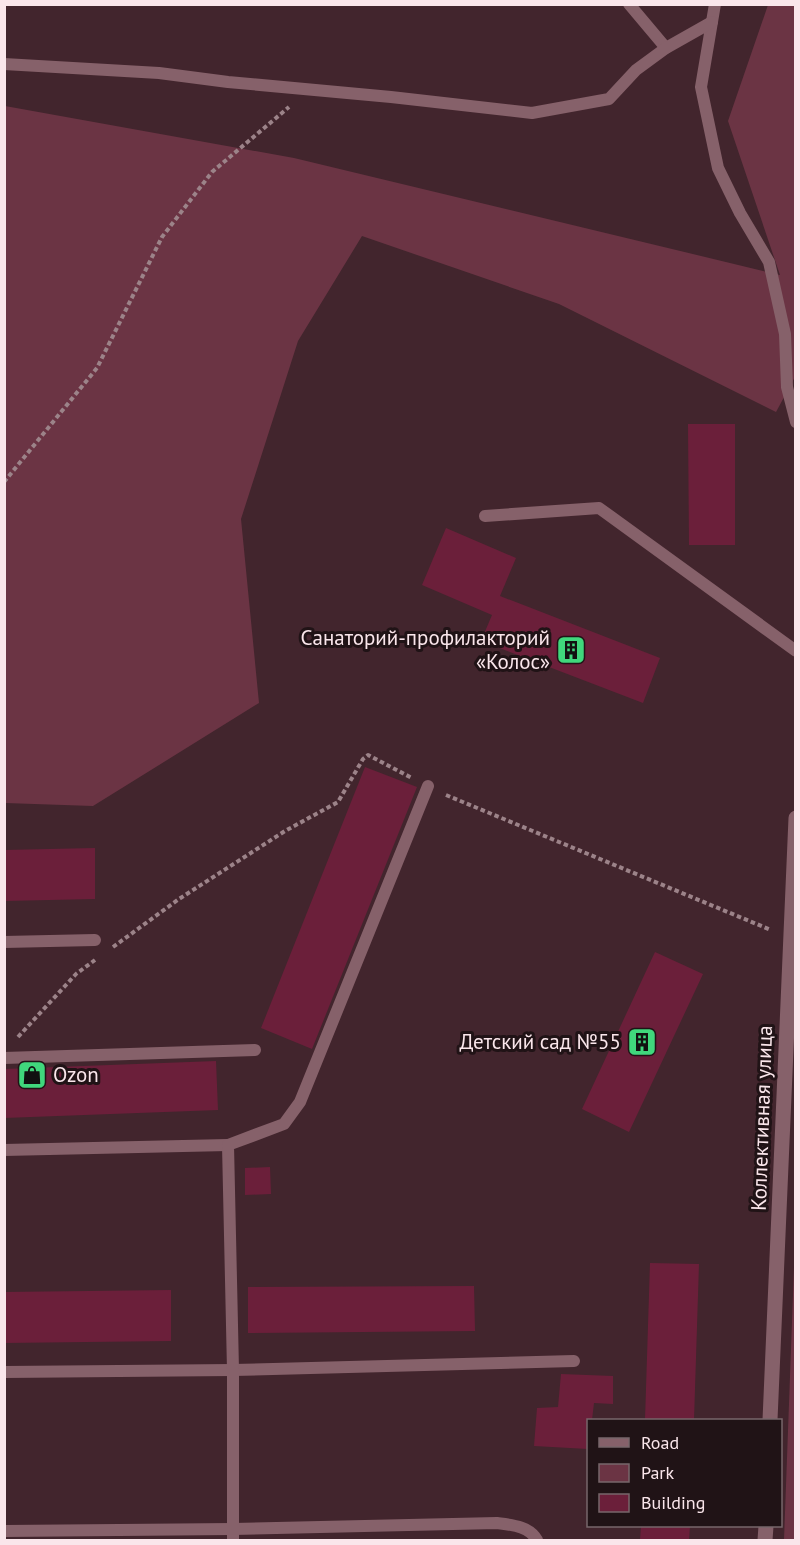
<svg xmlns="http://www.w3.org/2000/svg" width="800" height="1545" viewBox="0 0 800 1545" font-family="'PT Sans',sans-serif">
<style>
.green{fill:#6b3444}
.building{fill:#6b1f3a}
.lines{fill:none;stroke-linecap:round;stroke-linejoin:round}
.path{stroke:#9c8389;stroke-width:4;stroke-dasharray:4.5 3;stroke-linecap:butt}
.lane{stroke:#86616a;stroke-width:12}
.street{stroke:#86616a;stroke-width:15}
.labels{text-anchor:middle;stroke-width:6;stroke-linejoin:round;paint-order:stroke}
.poi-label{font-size:21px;fill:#fae6eb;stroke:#201316;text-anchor:end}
.street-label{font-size:21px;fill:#fae6eb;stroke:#201316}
</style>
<rect width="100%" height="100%" fill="#42252d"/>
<g class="green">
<path d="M768 5H795L796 375 776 412 559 304 362 236 298 341 241 519 259 703 93 806 5 803V106L294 158 780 275 728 121Z"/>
<path d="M795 1240 796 1540H784Z"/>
</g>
<g class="building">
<path d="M688 424H735V545H689Z"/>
<path d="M446 528 516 558 500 596 660 658 643 703 481 641 492 615 422 585Z"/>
<path d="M365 767 417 787 312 1049 261 1028Z"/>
<path d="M95 848V899L4 901V850Z"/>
<path d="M655 952 703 974 629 1132 582 1109Z"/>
<path d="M216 1061 218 1110 4 1118V1069Z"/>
<path d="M270 1167 271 1194 245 1195V1168Z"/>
<path d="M650 1263 699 1264 694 1420H645Z"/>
<path d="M474 1286 475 1331 248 1333V1287Z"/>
<path d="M171 1290V1341L4 1343V1292Z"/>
<path d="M561 1374 613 1376V1404L594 1403 592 1420H588V1449L534 1446 537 1408 558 1407Z"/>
<path d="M641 1526H690L689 1540H640Z"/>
</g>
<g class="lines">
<g class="path">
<path d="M4 482 97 368 162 237 212 172 289 107"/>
<path d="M446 795 771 930"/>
<path d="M113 947 179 899 285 831 338 802 363 759 368 755 412 778"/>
<path d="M18 1037 76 974 95 960"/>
</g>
<g class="lane">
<path d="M629 4 666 48"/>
<path d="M715 4 701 87 718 168 740 213 769 262 785 334 787 387 796 422"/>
<path d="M4 64 159 73 228 82 391 97 532 113 609 99 636 70 666 48 712 22"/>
<path d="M485 516 599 508 796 651"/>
<path d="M4 942 95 940"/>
<path d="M4 1058 255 1050"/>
<path d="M4 1150 228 1145"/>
<path d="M4 1372 233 1370 574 1361"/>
<path d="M4 1531 233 1529 497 1523C512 1525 529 1526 537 1540"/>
<path d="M233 1540V1370L228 1145 284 1124 300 1102 428 786"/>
</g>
<g class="street">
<path d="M770 1420 796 818"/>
<path d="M765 1540 766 1526"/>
</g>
</g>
<defs>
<g id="building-square" transform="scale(1.5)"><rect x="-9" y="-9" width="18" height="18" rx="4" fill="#40d77c" stroke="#201316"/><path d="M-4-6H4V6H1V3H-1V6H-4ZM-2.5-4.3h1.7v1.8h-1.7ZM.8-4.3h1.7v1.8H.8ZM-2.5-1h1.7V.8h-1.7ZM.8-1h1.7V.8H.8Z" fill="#111"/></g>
<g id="shop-square" transform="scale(1.5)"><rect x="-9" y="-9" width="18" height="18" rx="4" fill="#40d77c" stroke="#201316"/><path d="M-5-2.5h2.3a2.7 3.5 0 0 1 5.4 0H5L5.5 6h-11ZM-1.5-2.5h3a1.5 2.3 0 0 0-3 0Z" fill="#111"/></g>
</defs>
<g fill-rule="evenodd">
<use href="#building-square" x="571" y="650"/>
<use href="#building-square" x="642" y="1042"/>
<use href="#shop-square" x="32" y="1075"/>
</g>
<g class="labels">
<g class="poi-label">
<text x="550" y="645">Санаторий-профилакторий<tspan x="550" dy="24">«Колос»</tspan></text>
<text x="621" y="1049">Детский сад №55</text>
<text x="53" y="1082" text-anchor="start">Ozon</text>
</g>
<g class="street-label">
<text transform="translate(762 1118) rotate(-88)" y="7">Коллективная улица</text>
</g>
</g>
<rect width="800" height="1545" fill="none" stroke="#fae6eb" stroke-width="12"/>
<rect x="587" y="1419" width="195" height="108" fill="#201316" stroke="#77676b" stroke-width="1.5"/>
<rect x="599" y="1438" width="30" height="9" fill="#86616a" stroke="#77676b" stroke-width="1.5"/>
<text x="641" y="1449" font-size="18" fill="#fae6eb">Road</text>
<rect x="599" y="1464" width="30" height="18" fill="#6b3444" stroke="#77676b" stroke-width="1.5"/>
<text x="641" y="1479" font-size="18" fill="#fae6eb">Park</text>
<rect x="599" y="1494" width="30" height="18" fill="#6b1f3a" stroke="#77676b" stroke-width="1.5"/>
<text x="641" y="1509" font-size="18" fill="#fae6eb">Building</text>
</svg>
